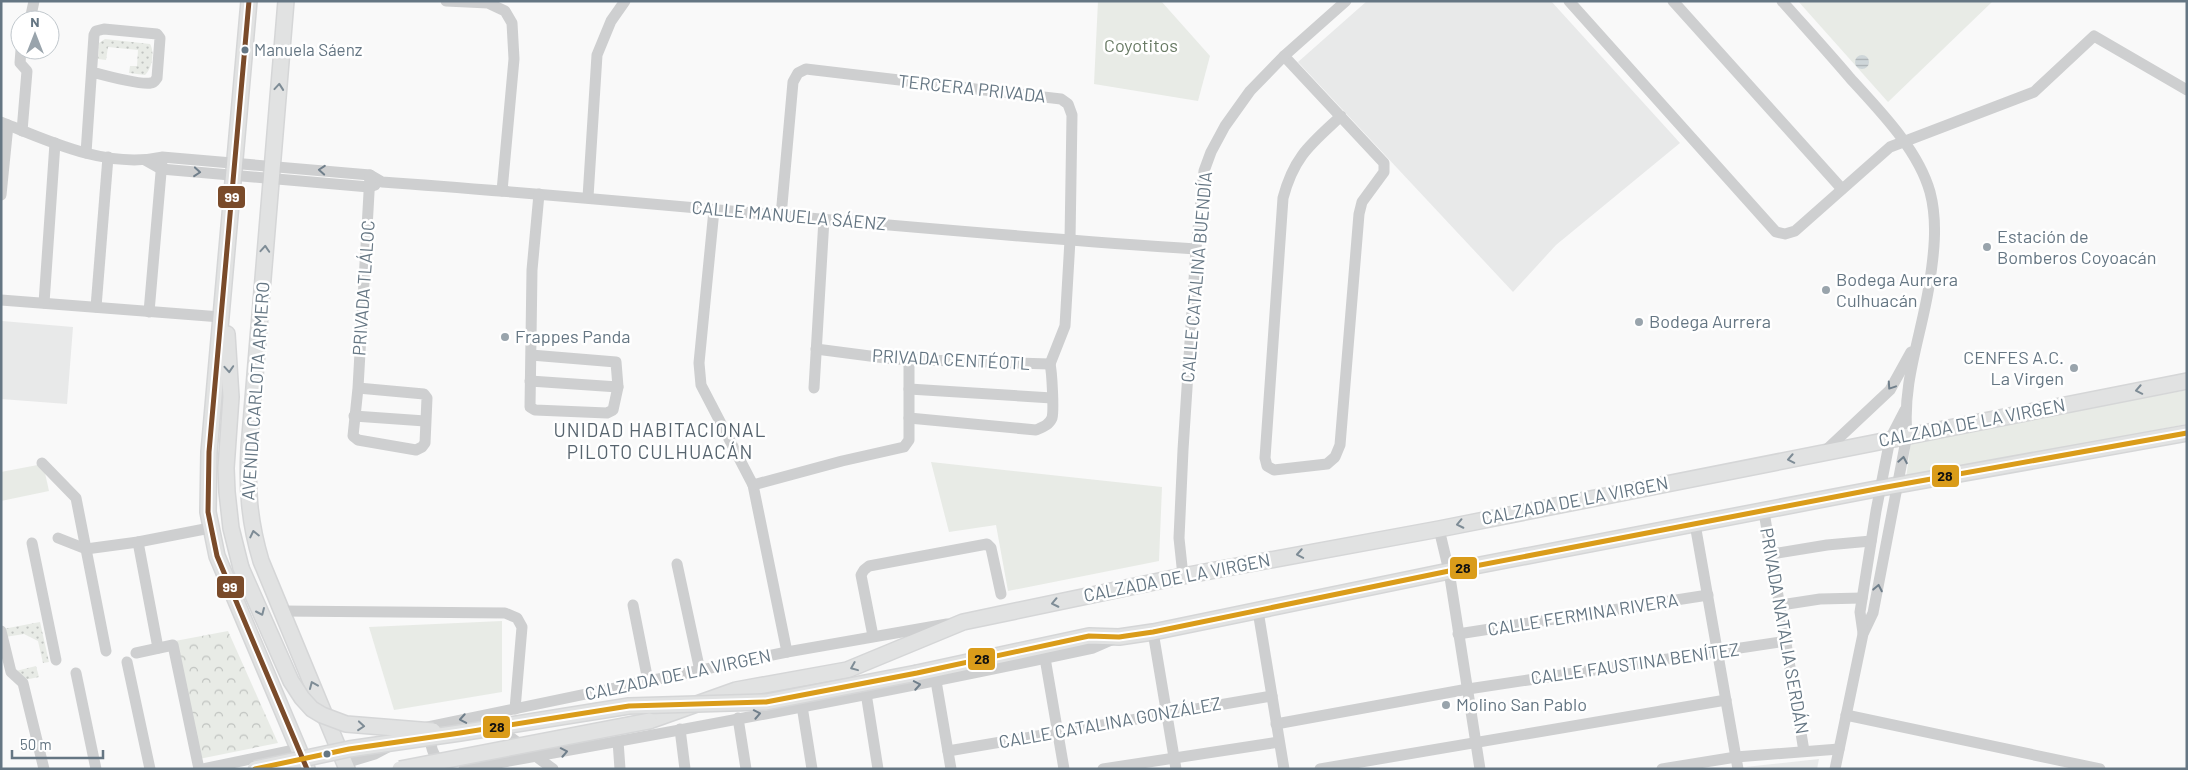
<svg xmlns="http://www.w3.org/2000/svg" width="2188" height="770" viewBox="0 0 2188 770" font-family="Barlow,sans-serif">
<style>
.built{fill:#e8e9e9}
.grass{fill:url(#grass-dots)}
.forest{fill:url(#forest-crowns)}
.park{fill:#e8ebe6}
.water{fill:url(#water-rules)}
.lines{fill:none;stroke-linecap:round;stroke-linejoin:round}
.major-casing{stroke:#d5d6d7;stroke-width:18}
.minor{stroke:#cecfd0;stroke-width:11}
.major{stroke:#e1e2e2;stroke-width:15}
.major-bridge-casing{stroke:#d5d6d7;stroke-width:18;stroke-linecap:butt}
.major-bridge{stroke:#e1e2e2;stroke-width:15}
.bus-1-casing{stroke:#fff;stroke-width:9}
.bus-2-casing{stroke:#fff;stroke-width:9}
.bus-1{stroke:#7a4b2a;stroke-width:5}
.bus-2{stroke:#da9c1a;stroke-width:5}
.oneway{stroke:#7e8c96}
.oneway2{stroke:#707f8b}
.bus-dot{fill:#657683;stroke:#fff;stroke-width:2}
.poi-dot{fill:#99a4ac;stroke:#fff;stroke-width:2}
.labels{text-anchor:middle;stroke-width:5;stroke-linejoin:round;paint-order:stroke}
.bus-label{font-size:17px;fill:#657683;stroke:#fff;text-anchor:start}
.park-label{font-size:18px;fill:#687a64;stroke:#fff}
.street-label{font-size:18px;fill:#657683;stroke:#fff}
.poi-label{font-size:18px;fill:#657683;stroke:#fff;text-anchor:start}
.neighbourhood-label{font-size:19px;letter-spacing:1px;fill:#57646e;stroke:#fff}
.line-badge{stroke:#fff;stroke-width:2}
.badge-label{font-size:14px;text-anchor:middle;font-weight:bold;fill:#fff}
.pale-badge-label{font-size:14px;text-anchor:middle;font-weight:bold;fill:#111}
</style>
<defs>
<pattern id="grass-dots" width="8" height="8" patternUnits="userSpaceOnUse" patternTransform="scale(1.25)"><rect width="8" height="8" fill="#e8ebe6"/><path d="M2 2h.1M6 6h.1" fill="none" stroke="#c0c3c0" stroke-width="1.8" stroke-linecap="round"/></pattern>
<pattern id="forest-crowns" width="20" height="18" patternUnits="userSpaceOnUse" patternTransform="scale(1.25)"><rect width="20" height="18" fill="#e8ebe6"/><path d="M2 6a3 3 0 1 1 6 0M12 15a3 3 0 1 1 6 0" fill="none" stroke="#c0c3c0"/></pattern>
<pattern id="water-rules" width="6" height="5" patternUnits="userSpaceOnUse" patternTransform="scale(1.25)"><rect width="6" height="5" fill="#ced6d9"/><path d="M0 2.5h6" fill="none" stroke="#abb2b5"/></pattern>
</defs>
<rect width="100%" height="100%" fill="#f9f9f9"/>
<g class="built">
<path d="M1367 1H1551L1680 143 1556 245 1513 292 1298 62Z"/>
<path d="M2 321 73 327 67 404 1 399Z"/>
<path d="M1819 759 1817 769 1745 767Z"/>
</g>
<g class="grass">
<path d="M105 39 150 44C155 52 152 69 145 75L129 73 130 66H137L138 50 108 47 106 60 98 59 99 43Z"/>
<path d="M40 622 49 662 43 663 38 641 24 634 5 637 3 629Z"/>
<path d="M36 666 39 677 24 680 16 671Z"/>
</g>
<path class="forest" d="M228 631 278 743 199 759 175 641Z"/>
<g class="park">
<path d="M1098 1H1161L1210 56 1198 101 1094 84Z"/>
<path d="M1798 1H1993L1888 102Z"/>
<path d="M2187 390V424L1906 479 1911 441Z"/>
<path d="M931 462 1162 487 1159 561 1008 591 996 525 949 532Z"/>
<path d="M43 464 49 491 1 501V472Z"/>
<path d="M502 621V692L394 710 369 627Z"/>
</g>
<circle class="water" cx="1862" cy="62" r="7"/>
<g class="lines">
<g class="major-casing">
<g id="major">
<path d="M249 1 209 452 208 512 217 556 307 769"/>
<path d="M286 1 249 448C247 489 249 521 261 561L347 769"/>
<path d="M227 334 231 397 226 468 227 492 231 528 241 568"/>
<path d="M917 673 1089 636 1119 637 1153 632 1449 571 1881 488 2187 433"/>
<path d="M649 721 736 690 847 670 963 622 1183 576 1439 529 2187 381"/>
</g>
</g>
<g class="minor">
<path d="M446 1 488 3 505 11 512 23 514 59 502 191"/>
<path d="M1569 1 1776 232 1785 234 1795 231 1890 147 2034 92 2094 36 2187 90"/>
<path d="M1673 1 1842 189"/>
<path d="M1782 1C1805 27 1828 52 1850 78 1879 110 1918 149 1930 192 1938 222 1934 255 1929 286 1921 337 1902 382 1907 435L1873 613 1863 634 1835 769"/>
<path d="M30 20 34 1"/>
<path d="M21 50 20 63 27 71 22 131"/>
<path d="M1284 56 1384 163V172L1362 202 1359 214 1340 445 1335 457 1327 464 1274 470 1267 466 1265 458 1283 198C1294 156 1311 144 1341 116"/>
<path d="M1 122C50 142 108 169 162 157L370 175 382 182C654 201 925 232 1196 249"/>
<path d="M86 153 94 35 96 31 104 29 157 34 160 38 157 78C155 81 154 83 151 83 140 85 103 75 92 72"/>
<path d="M145 160 161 169 369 187 375 185"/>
<path d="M1 195 8 125"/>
<path d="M588 197 597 55 611 21 625 1"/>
<path d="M714 210 699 363 701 385 753 485 787 652"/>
<path d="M781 216 793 82 798 73 806 69 1061 99 1068 104 1072 115 1070 240 1065 326 1050 364"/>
<path d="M1 300 221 317"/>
<path d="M44 303 55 143"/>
<path d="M96 307 108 157"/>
<path d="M149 312 162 161"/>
<path d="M816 349 893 359 1050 364"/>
<path d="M531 355 616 362 618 387 613 410 607 413 535 410 530 407 532 270 539 194"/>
<path d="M530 381 618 387"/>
<path d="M358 388 424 394 427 398 425 443 422 447 416 450 358 440 353 436 358 388 370 175"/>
<path d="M814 388 824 219"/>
<path d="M909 389 1052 398"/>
<path d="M354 416 425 421"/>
<path d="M909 418 1036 430C1043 427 1049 425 1052 418 1054 411 1052 372 1050 364"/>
<path d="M1824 452 1890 390 1911 352"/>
<path d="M42 463 76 498 106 651"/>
<path d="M753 485 842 461 904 447 909 440V359"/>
<path d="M1764 512 1804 751"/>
<path d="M1695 524 1738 769"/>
<path d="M1439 529 1449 571 1480 769"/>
<path d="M58 538 86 549 138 542 210 528"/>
<path d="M138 542 158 648"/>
<path d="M32 543 56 660"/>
<path d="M1772 554 1827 545 1871 541"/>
<path d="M677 564 700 671"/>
<path d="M1183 576 1179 538 1183 450 1196 249 1204 171 1211 152 1225 126 1250 91 1284 56 1346 1"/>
<path d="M633 605 648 681"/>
<path d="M1781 605 1820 599 1862 598"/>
<path d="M282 611 505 613 517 618 522 627 515 709"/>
<path d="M1258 611 1284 769"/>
<path d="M1 631 11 672 23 683 44 769"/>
<path d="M1153 632 1176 769"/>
<path d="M1863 633 1860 612 1876 511 1890 439 1905 410"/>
<path d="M1458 634 1708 595"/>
<path d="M873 636 861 575 864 570 869 566 987 544 991 548 1001 594"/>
<path d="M136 653 173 645 199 769"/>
<path d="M1045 658 1064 769"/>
<path d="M127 662 150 769"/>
<path d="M76 673 96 769"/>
<path d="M936 681 951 769"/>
<path d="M866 693 878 769"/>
<path d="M802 706 812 769"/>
<path d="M1846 715 2100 769"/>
<path d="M738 718 746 769"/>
<path d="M1276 724 1468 689 1787 641"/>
<path d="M494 725 553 769"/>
<path d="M423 728 787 652 947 624"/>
<path d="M680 729 685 769"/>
<path d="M435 730C427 743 432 758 446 764"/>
<path d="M618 741 620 769"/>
<path d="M948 751 1272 696"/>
<path d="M345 763 375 754 392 745"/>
<path d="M203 769 299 749"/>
<path d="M464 769C674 732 884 693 1093 648L1116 638"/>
<path d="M1103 769 1279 742"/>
<path d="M1320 769 1726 700"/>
<path d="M1662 769 1736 757 1839 749"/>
</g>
<use href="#major" class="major"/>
<g class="major-bridge-casing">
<g id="major-bridge">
<path d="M241 568 291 681 302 698 312 709 322 715 346 724 433 731"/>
<path d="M255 769 349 749 460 733 629 706 766 702 917 673"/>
<path d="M400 769 649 721"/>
</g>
</g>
<use href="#major-bridge" class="major-bridge"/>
<g class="bus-1-casing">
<path id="bus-1" d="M249 1 209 452 208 512 217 556 307 769"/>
</g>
<g class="bus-2-casing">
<path id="bus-2" d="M255 769 349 749 460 733 629 706 766 702 917 673 1089 636 1119 637 1153 632 1449 571 1881 488 2187 433"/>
</g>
<use href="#bus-1" class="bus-1"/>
<use href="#bus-2" class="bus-2"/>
</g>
<defs><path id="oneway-chevron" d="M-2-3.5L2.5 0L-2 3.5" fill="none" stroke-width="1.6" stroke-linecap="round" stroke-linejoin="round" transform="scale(1.25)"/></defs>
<g class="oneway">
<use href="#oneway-chevron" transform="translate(279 87) rotate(-85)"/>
<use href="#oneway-chevron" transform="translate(265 249) rotate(-86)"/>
<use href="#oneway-chevron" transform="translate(229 369) rotate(86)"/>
<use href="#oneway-chevron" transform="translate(2139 390) rotate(169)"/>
<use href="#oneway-chevron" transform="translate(1791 459) rotate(169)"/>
<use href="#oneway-chevron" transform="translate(1460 524) rotate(168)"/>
<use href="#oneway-chevron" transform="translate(254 534) rotate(-103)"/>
<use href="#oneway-chevron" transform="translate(1300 554) rotate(170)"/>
<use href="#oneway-chevron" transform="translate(1055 603) rotate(168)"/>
<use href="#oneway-chevron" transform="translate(261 612) rotate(66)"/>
<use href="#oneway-chevron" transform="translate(854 667) rotate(158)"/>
<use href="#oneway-chevron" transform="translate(313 685) rotate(-113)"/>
<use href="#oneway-chevron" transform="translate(361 726) rotate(5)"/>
</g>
<g class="oneway2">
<use href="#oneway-chevron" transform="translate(322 170) rotate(-176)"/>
<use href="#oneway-chevron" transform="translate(197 172) rotate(5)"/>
<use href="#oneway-chevron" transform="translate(1891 386) rotate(124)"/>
<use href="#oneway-chevron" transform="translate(1903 460) rotate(-80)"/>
<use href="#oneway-chevron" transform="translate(1878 588) rotate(-79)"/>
<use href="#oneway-chevron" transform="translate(917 685) rotate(-10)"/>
<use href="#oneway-chevron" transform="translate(757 714) rotate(-11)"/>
<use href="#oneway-chevron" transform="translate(463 719) rotate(170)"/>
<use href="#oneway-chevron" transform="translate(564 752) rotate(-11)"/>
</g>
<g class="bus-dot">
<circle cx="245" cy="50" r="4.5"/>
<circle cx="327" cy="754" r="4.5"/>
</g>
<g class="poi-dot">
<circle cx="1987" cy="247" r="5"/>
<circle cx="1826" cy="290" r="5"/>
<circle cx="1639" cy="322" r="5"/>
<circle cx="505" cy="337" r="5"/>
<circle cx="2074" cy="368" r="5"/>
<circle cx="1446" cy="705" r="5"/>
</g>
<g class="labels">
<g class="bus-label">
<text x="254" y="56">Manuela Sáenz</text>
</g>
<g class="park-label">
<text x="1141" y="52">Coyotitos</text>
</g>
<g class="street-label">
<text transform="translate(972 89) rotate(6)" y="6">TERCERA PRIVADA</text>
<text transform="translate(789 216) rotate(5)" y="6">CALLE MANUELA SÁENZ</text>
<text transform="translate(1197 277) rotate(-85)" y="6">CALLE CATALINA BUENDÍA</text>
<text transform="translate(364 288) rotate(-86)" y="6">PRIVADA TLÁLOC</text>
<text transform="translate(951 360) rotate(3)" y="6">PRIVADA CENTÉOTL</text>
<text transform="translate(256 391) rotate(-86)" y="6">AVENIDA CARLOTA ARMERO</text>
<text transform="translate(1972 423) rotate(-11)" y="6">CALZADA DE LA VIRGEN</text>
<text transform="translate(1575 501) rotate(-11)" y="6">CALZADA DE LA VIRGEN</text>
<text transform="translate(1177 578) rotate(-11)" y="6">CALZADA DE LA VIRGEN</text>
<text transform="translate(1583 615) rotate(-9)" y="6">CALLE FERMINA RIVERA</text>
<text transform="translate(1784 631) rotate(80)" y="6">PRIVADA NATALIA SERDÁN</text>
<text transform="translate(1635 664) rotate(-8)" y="6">CALLE FAUSTINA BENÍTEZ</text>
<text transform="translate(678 675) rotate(-12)" y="6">CALZADA DE LA VIRGEN</text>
<text transform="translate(1110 723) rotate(-10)" y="6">CALLE CATALINA GONZÁLEZ</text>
</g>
<g class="poi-label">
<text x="1997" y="243">Estación de<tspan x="1997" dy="21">Bomberos Coyoacán</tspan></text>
<text x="1836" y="286">Bodega Aurrera<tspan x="1836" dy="21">Culhuacán</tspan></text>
<text x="1649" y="328">Bodega Aurrera</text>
<text x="515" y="343">Frappes Panda</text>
<text x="2064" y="364" text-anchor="end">CENFES A.C.<tspan x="2064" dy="21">La Virgen</tspan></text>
<text x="1456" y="711">Molino San Pablo</text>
</g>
<g class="neighbourhood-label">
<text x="660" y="437">UNIDAD HABITACIONAL<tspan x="660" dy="22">PILOTO CULHUACÁN</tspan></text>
</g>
</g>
<g class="line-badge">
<rect x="217" y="185" width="29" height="24" rx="5" fill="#7a4b2a"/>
<rect x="1931" y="464" width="29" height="24" rx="5" fill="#da9c1a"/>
<rect x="1449" y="556" width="29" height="24" rx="5" fill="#da9c1a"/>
<rect x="216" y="575" width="29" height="24" rx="5" fill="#7a4b2a"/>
<rect x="967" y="647" width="29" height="24" rx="5" fill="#da9c1a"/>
<rect x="482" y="715" width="29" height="24" rx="5" fill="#da9c1a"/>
</g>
<g class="badge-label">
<text x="232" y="202">99</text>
<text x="230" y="592">99</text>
</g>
<g class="pale-badge-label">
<text x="1945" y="481">28</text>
<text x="1463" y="573">28</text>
<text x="982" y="664">28</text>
<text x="497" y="732">28</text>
</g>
<rect width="2188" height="770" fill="none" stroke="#657683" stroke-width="5"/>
<g transform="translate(35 35)"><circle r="24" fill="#ffffff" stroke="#c1c8cd"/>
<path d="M0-4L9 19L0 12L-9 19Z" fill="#99a4ac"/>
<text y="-8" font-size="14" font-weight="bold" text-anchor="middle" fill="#657683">N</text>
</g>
<path d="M12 750v8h91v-8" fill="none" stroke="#657683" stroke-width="2.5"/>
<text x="20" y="750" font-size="15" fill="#657683" stroke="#ffffff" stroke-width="4" paint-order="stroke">50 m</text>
</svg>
